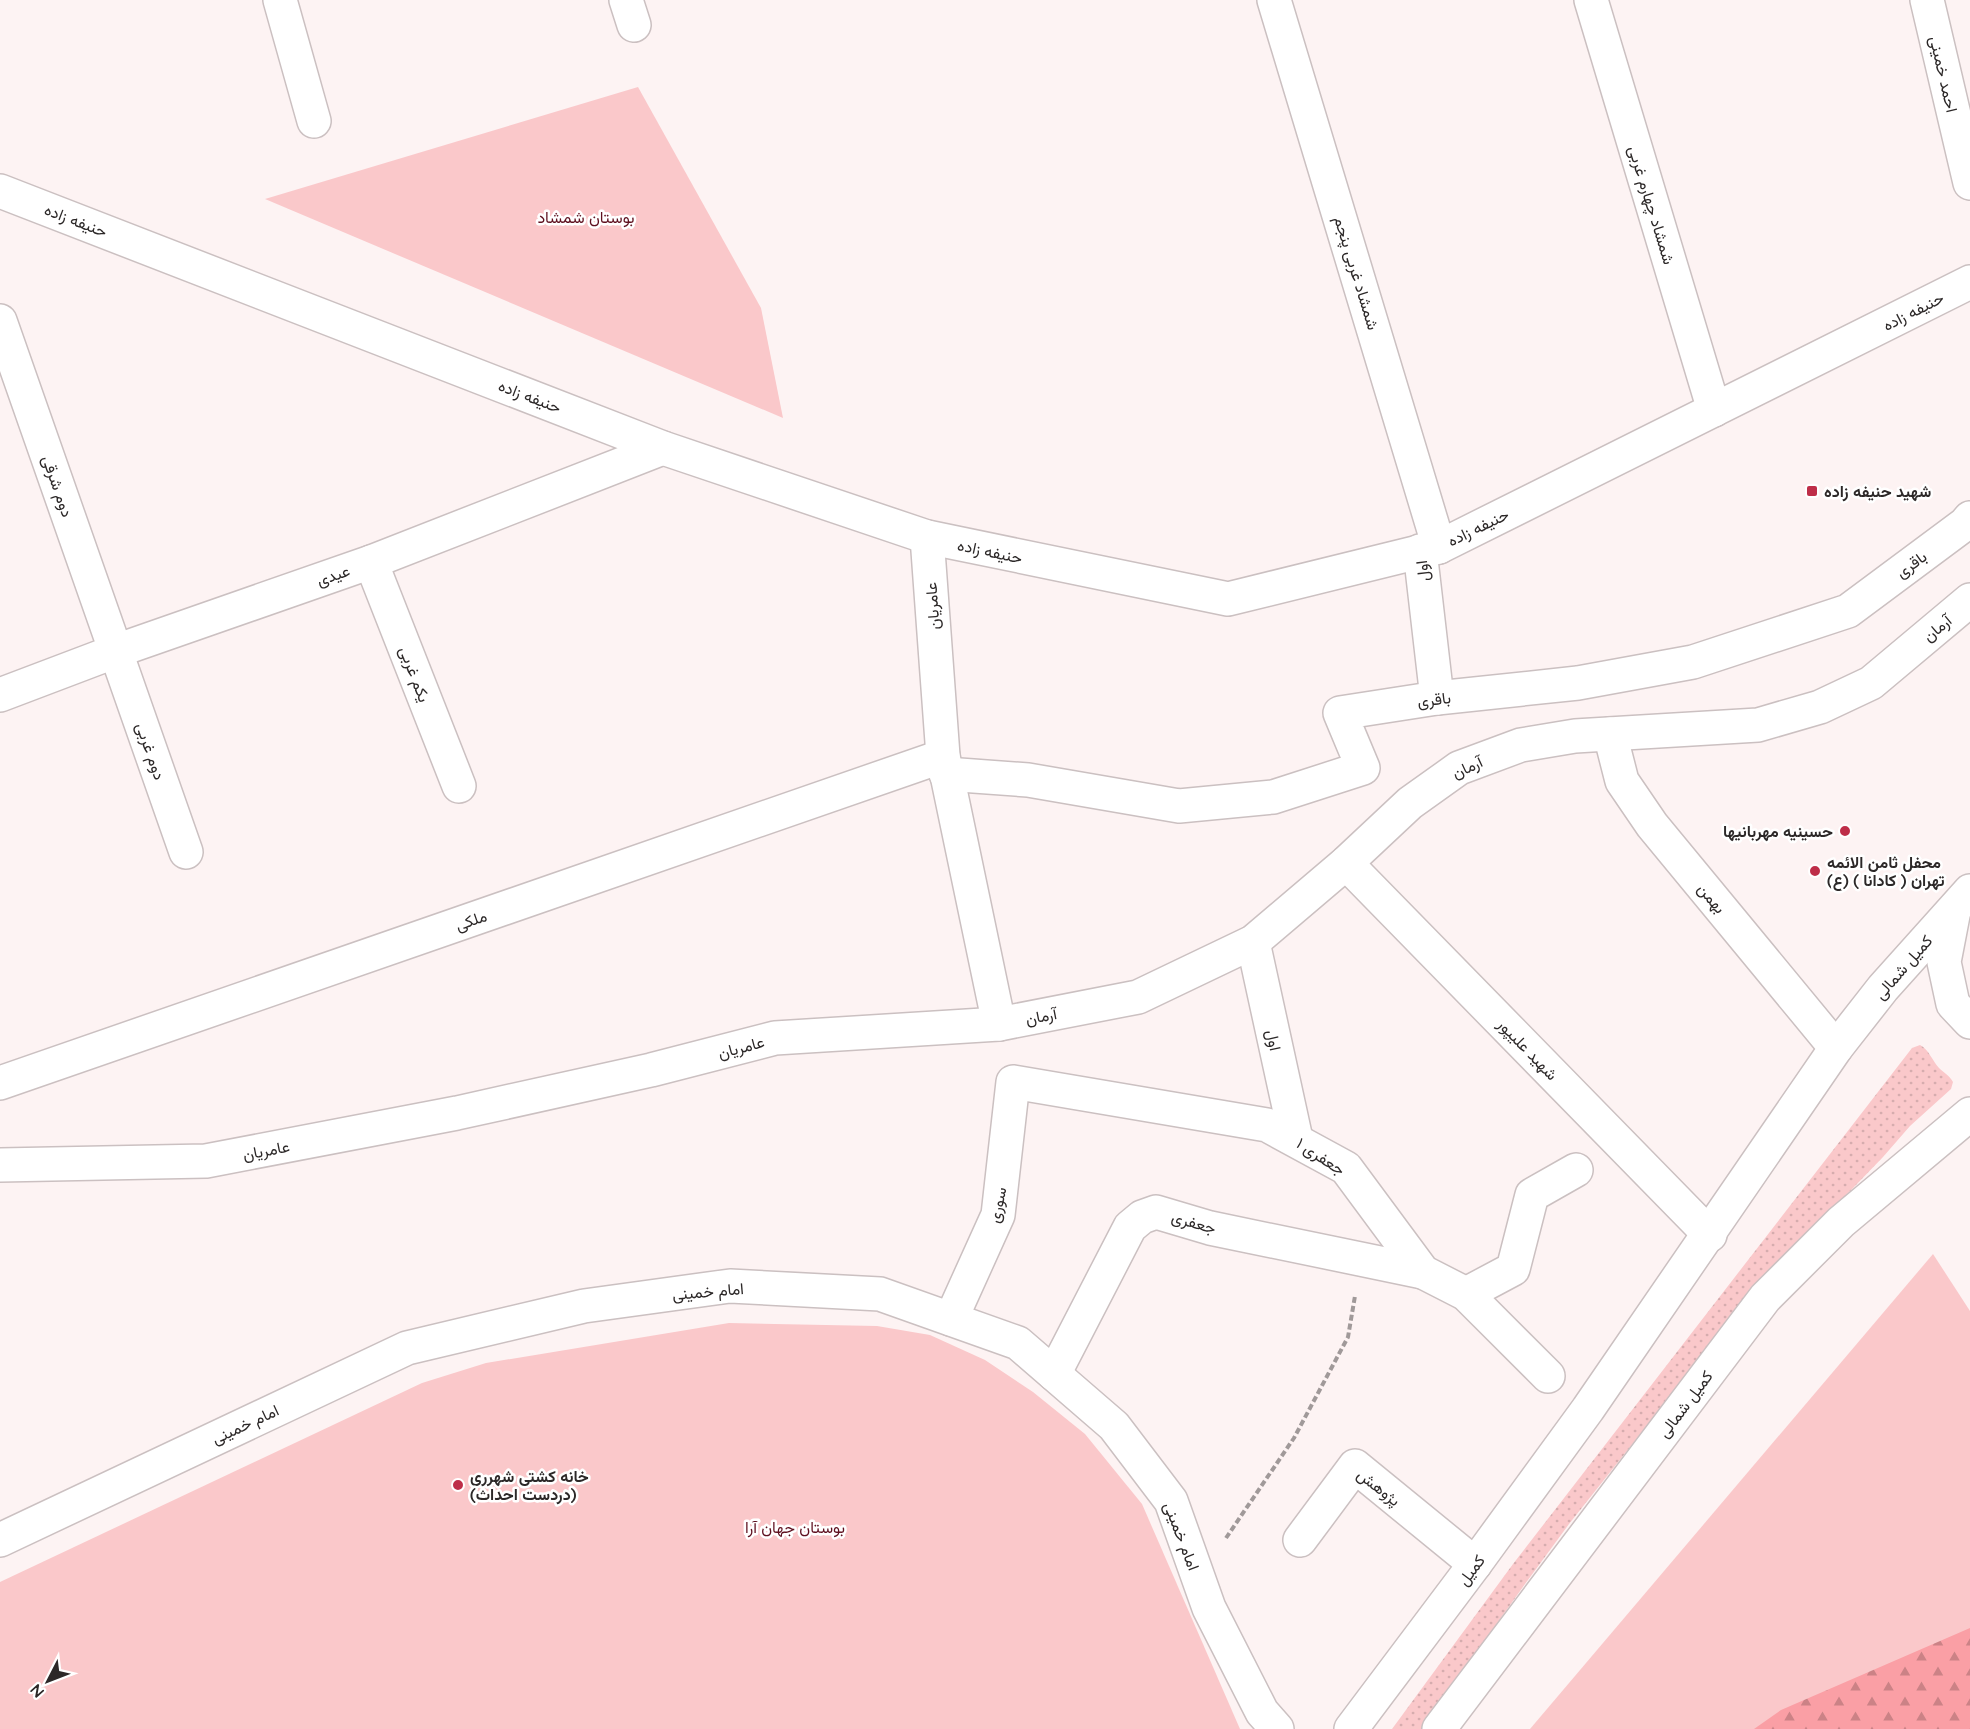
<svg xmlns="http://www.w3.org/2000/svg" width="1970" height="1729" viewBox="0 0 1970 1729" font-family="Quicksand,Vazirmatn,sans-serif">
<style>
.green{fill:#fac8ca}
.forest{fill:url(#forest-firs)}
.garden{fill:url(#garden-dots)}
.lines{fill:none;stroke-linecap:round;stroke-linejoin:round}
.street-casing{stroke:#cbc0c1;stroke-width:36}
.secondary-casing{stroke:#cbc0c1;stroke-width:36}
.path{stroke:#a09999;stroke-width:4;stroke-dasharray:6 3;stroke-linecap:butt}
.street{stroke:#fff;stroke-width:33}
.secondary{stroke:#fff;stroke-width:33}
.poi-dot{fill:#be2d48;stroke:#fff;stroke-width:2}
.labels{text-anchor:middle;stroke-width:5;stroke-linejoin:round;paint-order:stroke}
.street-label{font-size:16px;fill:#2c2828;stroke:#fff}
.park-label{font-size:16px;fill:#5e101f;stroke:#fff}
.poi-label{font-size:16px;font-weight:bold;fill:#2c2828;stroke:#fff;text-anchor:start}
</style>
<defs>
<pattern id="forest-firs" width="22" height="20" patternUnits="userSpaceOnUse" patternTransform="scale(1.5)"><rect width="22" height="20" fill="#fa9fa5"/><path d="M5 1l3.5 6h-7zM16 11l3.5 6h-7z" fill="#cb8286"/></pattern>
<pattern id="garden-dots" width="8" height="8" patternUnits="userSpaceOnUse" patternTransform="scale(1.5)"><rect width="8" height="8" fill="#fac8ca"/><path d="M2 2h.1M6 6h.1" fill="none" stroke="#d6acae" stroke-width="1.8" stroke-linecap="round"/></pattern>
</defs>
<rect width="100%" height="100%" fill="#fdf3f3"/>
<g class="green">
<path d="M638 87 761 308 783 418 265 199Z"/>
<path d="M1933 1254 1970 1311V1637L1801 1729H1530Z"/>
<path d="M729 1323 877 1326 930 1335 985 1360 1033 1392 1085 1434 1142 1504 1240 1729H0V1582L422 1383 486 1363Z"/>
</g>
<path class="forest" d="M1970 1628V1729H1754L1781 1710Z"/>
<path class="garden" d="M1920 1045C1929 1050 1932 1060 1939 1068 1944 1073 1949 1075 1953 1082L1951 1089 1910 1126 1883 1157 1801 1242 1726 1326 1569 1524 1525 1584 1422 1729H1392L1513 1564 1912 1048Z"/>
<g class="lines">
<g class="street-casing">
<g id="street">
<path d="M280 0 314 121"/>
<path d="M626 0 634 25"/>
<path d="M1274 0 1439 547"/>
<path d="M1591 0 1714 410"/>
<path d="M1927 0 1970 183"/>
<path d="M0 321 186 852"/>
<path d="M927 537 943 756 999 1024 1138 997 1253 942 1346 863 1410 803 1459 768 1521 745 1575 736 1758 725 1820 707 1871 683 1970 600"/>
<path d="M1420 551 1437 698"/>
<path d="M371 562 459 786"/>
<path d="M1610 734 1622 781 1652 825 1836 1048"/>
<path d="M946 774 1028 780 1179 806 1273 797 1363 768 1340 713 1437 698 1578 683 1693 662 1848 611 1965 524 1970 518"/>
<path d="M1346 863 1710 1235"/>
<path d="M1253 942 1296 1139"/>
<path d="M0 1083 943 756"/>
<path d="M1466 1294 1513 1269 1532 1195 1576 1170"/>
<path d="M951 1319 998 1215 1013 1082 1267 1125 1346 1168 1423 1272 1466 1294 1548 1376"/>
<path d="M1054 1374 1130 1227 1142 1217 1156 1212 1210 1228 1423 1272"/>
<path d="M1300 1540 1355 1466 1475 1564"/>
</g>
</g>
<g class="secondary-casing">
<g id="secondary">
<path d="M0 191 663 448 927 537 1228 599 1439 547 1970 282"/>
<path d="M0 695 116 651 371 562 663 448"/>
<path d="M1954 910 1944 962 1953 1004 1970 1022"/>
<path d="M0 1165 206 1161 457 1113 651 1070 775 1038 999 1024"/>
<path d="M0 1540 407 1348 584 1306 730 1286 880 1294 1018 1343 1114 1426 1171 1501 1209 1608 1262 1712 1277 1729"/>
<path d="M1351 1729 1475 1564 1588 1409 1836 1048 1883 988 1970 891"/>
<path d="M1439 1729 1765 1298 1841 1222 1970 1114"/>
</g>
</g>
<path class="path" d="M1226 1538 1294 1438 1348 1337 1355 1296"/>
<use href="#street" class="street"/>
<use href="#secondary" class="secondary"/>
</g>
<g class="poi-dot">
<rect x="1806" y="485" width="12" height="12" rx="3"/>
<circle cx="1845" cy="831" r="6"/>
<circle cx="1815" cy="871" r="6"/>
<circle cx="458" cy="1485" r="6"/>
</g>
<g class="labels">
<g class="street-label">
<text transform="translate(1944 74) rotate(77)" y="6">احمد خمینی</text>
<text transform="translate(1652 205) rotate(73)" y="6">شمشاد چهارم غربی</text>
<text transform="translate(76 220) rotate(21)" y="6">حنیفه زاده</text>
<text transform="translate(1357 273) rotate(73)" y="6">شمشاد غربی پنجم</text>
<text transform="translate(1913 311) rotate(-27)" y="6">حنیفه زاده</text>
<text transform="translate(530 396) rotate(21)" y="6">حنیفه زاده</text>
<text transform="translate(58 486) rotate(71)" y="6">دوم شرقی</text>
<text transform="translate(1478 527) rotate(-26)" y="6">حنیفه زاده</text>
<text transform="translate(990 551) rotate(12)" y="6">حنیفه زاده</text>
<text transform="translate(1911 564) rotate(-36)" y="6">باقری</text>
<text transform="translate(1422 571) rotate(-97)" y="6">اول</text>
<text transform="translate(333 575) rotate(-19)" y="6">عیدی</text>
<text transform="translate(932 606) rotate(-94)" y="6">عامریان</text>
<text transform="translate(1937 628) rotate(-40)" y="6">آرمان</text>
<text transform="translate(415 674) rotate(69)" y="6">یکم غربی</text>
<text transform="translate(1434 699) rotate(-7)" y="6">باقری</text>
<text transform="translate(151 751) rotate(71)" y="6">دوم غربی</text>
<text transform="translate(1467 767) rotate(-25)" y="6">آرمان</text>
<text transform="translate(1712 898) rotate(50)" y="6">بهمن</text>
<text transform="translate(471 920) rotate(-19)" y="6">ملکی</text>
<text transform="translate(1903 967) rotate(-49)" y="6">کمیل شمالی</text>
<text transform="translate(1041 1016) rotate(-11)" y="6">آرمان</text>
<text transform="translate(1274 1040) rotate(78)" y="6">اول</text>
<text transform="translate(741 1047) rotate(-15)" y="6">عامریان</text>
<text transform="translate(1528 1049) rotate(46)" y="6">شهید علیپور</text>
<text transform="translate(266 1150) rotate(-11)" y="6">عامریان</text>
<text transform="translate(1321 1156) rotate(33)" y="6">جعفری ۱</text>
<text transform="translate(997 1205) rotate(-78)" y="6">سوری</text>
<text transform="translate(1194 1222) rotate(16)" y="6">جعفری</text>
<text transform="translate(708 1291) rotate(-5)" y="6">امام خمینی</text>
<text transform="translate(1685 1404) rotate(-53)" y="6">کمیل شمالی</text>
<text transform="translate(245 1424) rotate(-25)" y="6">امام خمینی</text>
<text transform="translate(1379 1487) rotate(38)" y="6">پژوهش</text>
<text transform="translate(1182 1536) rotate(69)" y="6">امام خمینی</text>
<text transform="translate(1471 1570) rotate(-53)" y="6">کمیل</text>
</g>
<g class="park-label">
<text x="586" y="223">بوستان شمشاد</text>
<text x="795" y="1533">بوستان جهان آرا</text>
</g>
<g class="poi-label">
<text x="1824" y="497">شهید حنیفه زاده</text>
<text x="1833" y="837" text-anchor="end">حسینیه مهربانیها</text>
<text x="1827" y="868">محفل ثامن الائمه<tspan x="1827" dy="18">(ع) تهران ( کادانا )</tspan></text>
<text x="470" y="1482">خانه کشتی شهرری<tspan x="470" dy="18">(دردست احداث)</tspan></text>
</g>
</g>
<g transform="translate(48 1681) rotate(228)" stroke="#ffffff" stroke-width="4.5" paint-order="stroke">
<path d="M0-4.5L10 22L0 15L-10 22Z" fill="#2c2828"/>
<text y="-9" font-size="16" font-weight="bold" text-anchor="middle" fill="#2c2828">N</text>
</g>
</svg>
